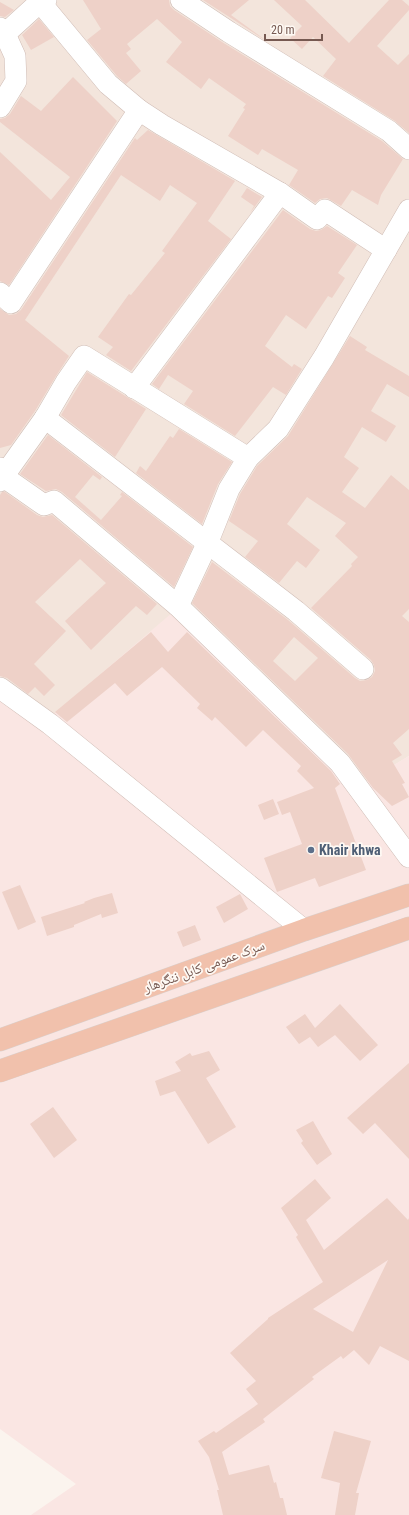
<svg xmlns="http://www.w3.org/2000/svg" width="409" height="1515" viewBox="0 0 409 1515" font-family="'Roboto Condensed','Noto Naskh Arabic',sans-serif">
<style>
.residential{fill:#f3e5dc}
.commercial{fill:#fae6e3}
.building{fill:#eed1c8;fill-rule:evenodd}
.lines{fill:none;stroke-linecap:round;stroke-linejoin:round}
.minor-casing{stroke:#d0bdb6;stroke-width:22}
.trunk-casing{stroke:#d9d1ce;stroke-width:23}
.minor{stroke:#fff;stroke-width:21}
.trunk{stroke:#f1c1ac;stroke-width:22}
.service-dot{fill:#5c6f8a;stroke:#fef9f4;stroke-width:1.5}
.labels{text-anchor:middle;stroke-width:3.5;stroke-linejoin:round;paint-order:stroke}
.service-label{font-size:14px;font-weight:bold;fill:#4e5e75;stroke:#fef9f4;text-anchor:start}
.street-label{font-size:14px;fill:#765951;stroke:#fef9f4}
</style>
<rect width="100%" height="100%" fill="#fbf4ee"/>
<path class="residential" d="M0 0H409V756L365 783 40 725 0 693Z"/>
<path class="commercial" d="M173 612 365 782 409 756V1515H31L76 1484 0 1429V693L41 725Z"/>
<g class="building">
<path d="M83 0H169L170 6 174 10 222 42 382 141 403 159 381 195 378 205 352 190 341 206 327 198 320 199 315 203 289 185 298 170 262 149 258 155 228 136 245 109 243 108 246 104 209 78 201 89 166 62 182 42 157 19 127 44 131 49 126 53 141 71 126 84 117 76 87 40 101 29Z"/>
<path d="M203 0H249L231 15 268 42Z"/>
<path d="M274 0H305L349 43 389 0H402L409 6V10L377 46 398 65 409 54V133L395 121 323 76 336 59 313 37 302 49 290 38 302 26Z"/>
<path d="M0 2 14 10 5 17 0 16Z"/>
<path d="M39 19 54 37 31 50 22 35Z"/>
<path d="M73 77 117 121 9 285 0 281V152L51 200 70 177 0 122V119L5 118 10 114 21 96 41 111Z"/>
<path d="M148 130 235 181 208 221 231 239 131 371 106 355 113 347 98 337 129 294 131 295 165 253 162 251 197 203 170 185 160 201 121 175 25 320 69 356 56 376 35 411 11 445 0 448V309L9 315 16 314 21 310 135 138 137 140Z"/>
<path d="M247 188 262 197 250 213 254 206 241 197Z"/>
<path d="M283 210 310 229 316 231 321 230 327 226 357 245 338 273 345 278 332 298 328 296 306 329 286 315 265 346 292 367 294 364 302 369 286 395 273 387 235 436 184 404 193 391 168 375 159 389 152 384Z"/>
<path d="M350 336 367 347 365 350 409 376V397L387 384 371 411 396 426 386 442 362 427 344 457 359 468 342 492 365 508 391 475 409 490V609L402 616 409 622V729L393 743 402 755 392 761 405 783 402 784 409 797 392 806 373 788 348 754 192 603 212 562 288 620 355 678 360 681 367 680 372 677 375 671 374 665 371 660 311 608 352 566 351 564 358 557 335 536 346 523 307 497 287 524 320 550 306 568 297 561 279 583 245 557 258 541 229 521 240 494 257 466 288 436ZM294 637 318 658 295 681 273 661Z"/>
<path d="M87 372 146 409 115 457 61 415Z"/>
<path d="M179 429 232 462 218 484 202 524 136 473 140 466 146 471 170 436 173 438Z"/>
<path d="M48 435 102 477 100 480 93 475 75 497 101 520 122 496 120 495 122 492 193 547 174 587 62 492 56 489 46 491 20 474Z"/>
<path d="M2 492H5L37 515 43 517 52 515 157 604 147 615 136 606 91 650 65 621 106 583 80 559 35 602 66 631 34 664 55 685 44 696 35 687 28 694 7 678 0 676V495Z"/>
<path d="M151 632 168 652 187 632 331 771 340 784 335 788 366 870 319 887 315 878 277 892 264 858 302 844 290 812 282 815 277 802 314 788 297 771 301 766 263 730 246 747 215 717 212 721 197 708 200 704 162 667 127 696 115 683 67 722 55 712Z"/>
<path d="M273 799 279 814 264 820 258 805Z"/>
<path d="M20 885 36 922 18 930 2 892Z"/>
<path d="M112 893 118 913 102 918 101 914 74 925V927L47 936 41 917 85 903 84 902 94 898Z"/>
<path d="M240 894 248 909 224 923 216 907Z"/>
<path d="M195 925 201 940 183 947 177 932Z"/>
<path d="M340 1004 378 1045 360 1061 335 1035 318 1047 310 1037 299 1044 286 1027 305 1014 315 1028Z"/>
<path d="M209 1051 220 1070 206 1078 236 1127 208 1144 175 1091 160 1096 155 1081 181 1071 175 1062 190 1053 192 1056Z"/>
<path d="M409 1063V1159L375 1123 363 1134 347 1118Z"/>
<path d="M53 1107 77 1140 54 1158 30 1124Z"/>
<path d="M313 1121 332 1154 317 1165 301 1143 303 1141 296 1130Z"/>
<path d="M315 1179 331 1198 306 1220 324 1250 387 1198 408 1220 409 1218V1361L380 1346 369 1365 354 1350 343 1359 341 1356 312 1377 314 1379 263 1419 265 1422 222 1452 229 1475 269 1465 274 1483 276 1482 280 1498H283L287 1515H223L217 1490H219L209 1457 198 1441 214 1431 216 1433 258 1404 246 1389 256 1381 230 1353 268 1319V1318L323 1282 296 1237 298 1235 281 1208ZM388 1260 353 1332 313 1309Z"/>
<path d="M334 1431 371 1441 356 1493H359L355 1515H335L340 1483 321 1478Z"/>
</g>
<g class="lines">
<g class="minor-casing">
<g id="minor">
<path d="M181 0 229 32 389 131 409 149"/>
<path d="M40 2 108 84 139 110 162 125 280 193 317 219 325 210 386 250"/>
<path d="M0 28 7 32 5 34 15 56 16 81 0 107"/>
<path d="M7 32 40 2 46 0"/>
<path d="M0 293 11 303 139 110"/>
<path d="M134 388 280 193"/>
<path d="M45 418 296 611 363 669"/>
<path d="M0 468 4 477 44 505 54 501 178 606 340 763 409 857"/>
<path d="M0 481 45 418 66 382 84 356 248 458"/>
<path d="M178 606 207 544 229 489 248 458 278 429 324 357 409 210"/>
<path d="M0 688 50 724 304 930"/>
</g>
</g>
<g class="trunk-casing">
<g id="trunk">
<path d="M0 1040 304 930 409 895"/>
<path d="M0 1071 409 928"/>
</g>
</g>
<use href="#minor" class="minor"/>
<use href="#trunk" class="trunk"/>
</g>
<circle class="service-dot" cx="311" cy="850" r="4"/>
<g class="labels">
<g class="service-label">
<text x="319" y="855">Khair khwa</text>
</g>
<g class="street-label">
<text transform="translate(204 966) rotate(-20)" y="5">سرک عمومی کابل ننگرهار</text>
</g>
</g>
<path d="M265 34v6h57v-6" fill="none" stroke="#765951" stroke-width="2"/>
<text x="271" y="34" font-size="12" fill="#765951" stroke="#fef9f4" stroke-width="3" paint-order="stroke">20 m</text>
</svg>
